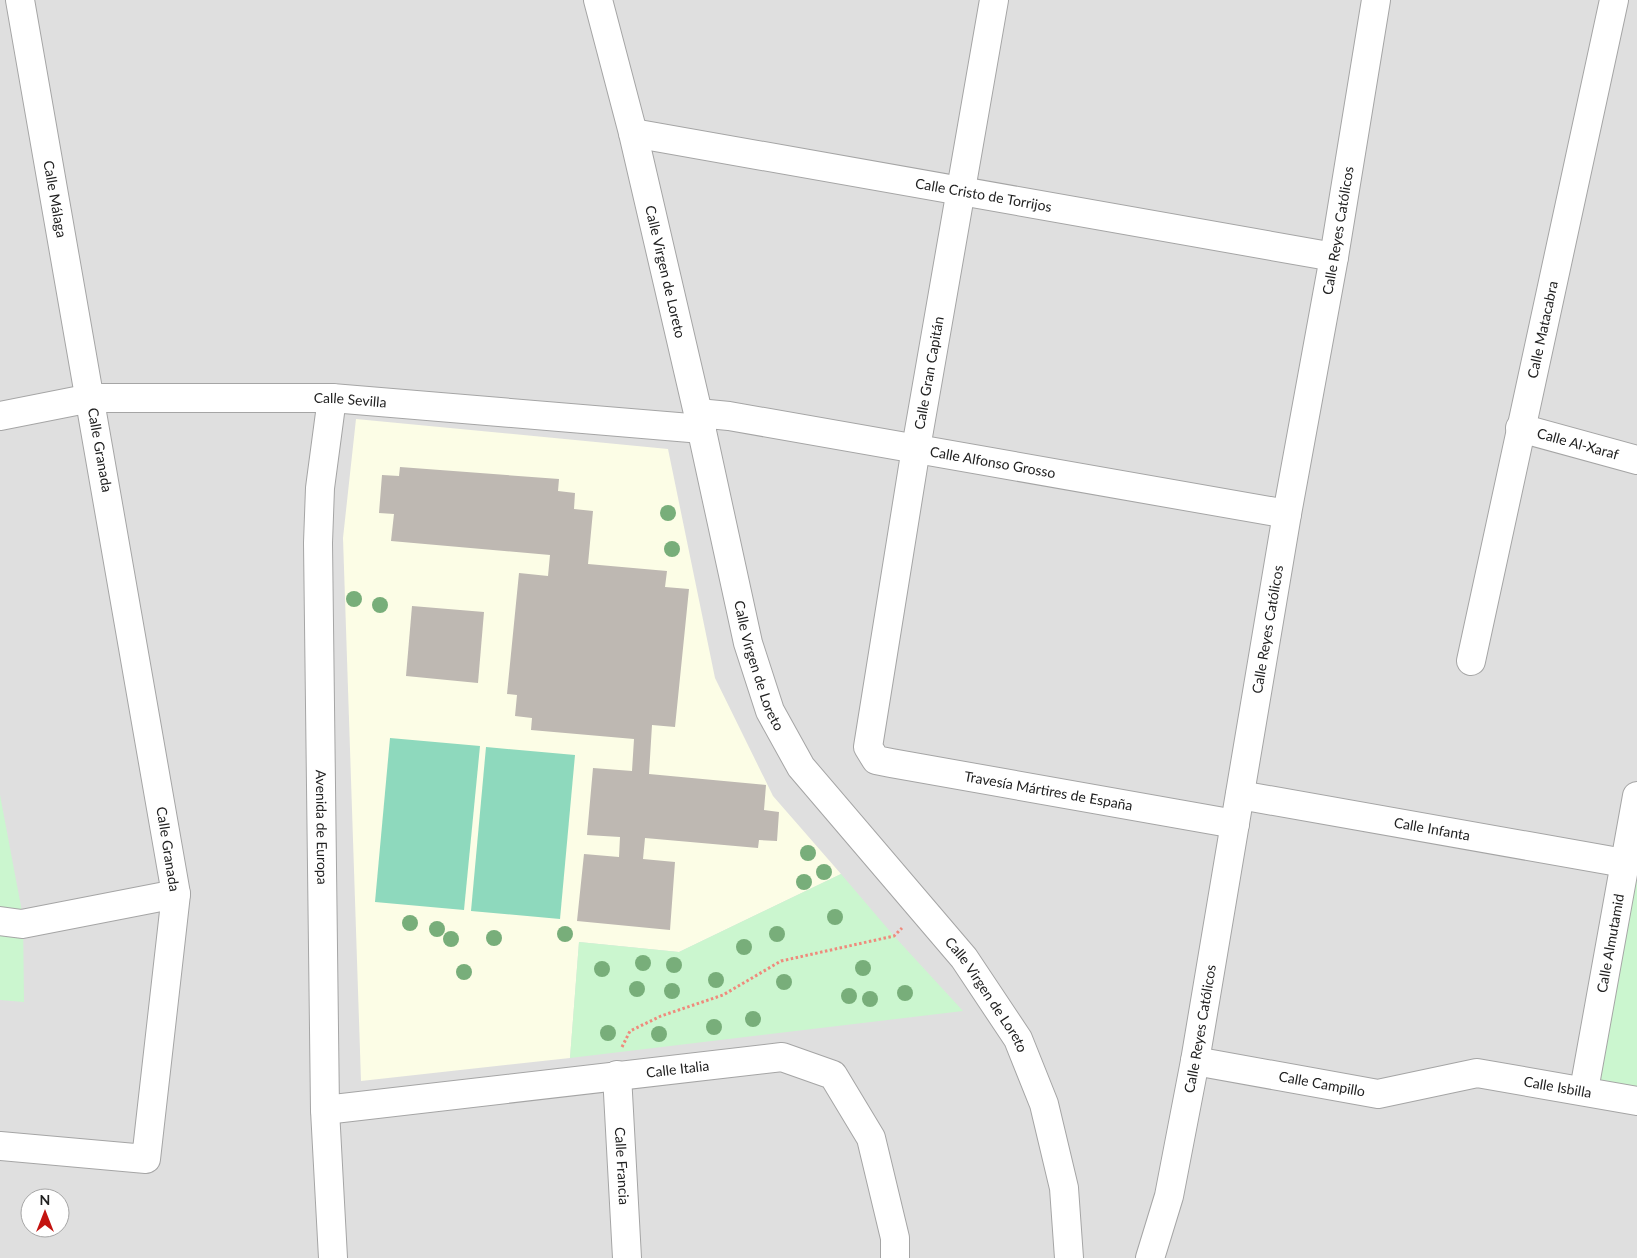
<svg xmlns="http://www.w3.org/2000/svg" width="1637" height="1258" viewBox="0 0 1637 1258" font-family="Lato,sans-serif">
<style>
.residential{fill:#dfdfdf;fill-rule:evenodd}
.education{fill:#fcfde6}
.park{fill:#cbf6cf}
.pitch{fill:#8ed9bd}
.building{fill:#beb8b2}
.lines{fill:none;stroke-linecap:round;stroke-linejoin:round}
.minor-casing{stroke:#a5a5a5;stroke-width:30}
.path{stroke:#ef8a7c;stroke-width:3;stroke-dasharray:2.5 2.5;stroke-linecap:butt}
.minor{stroke:#fff;stroke-width:28}
.tree{fill:#78ae7a}
.labels{text-anchor:middle;stroke-width:4;stroke-linejoin:round;paint-order:stroke}
.street-label{font-size:14px;fill:#212121;stroke:#fff}
</style>
<rect width="100%" height="100%" fill="#f1eee9"/>
<path class="residential" d="M0 0H1637V1258H0ZM30 1198H60V1228H30Z"/>
<path class="education" d="M356 419 668 449 715 678 773 796 841 874 679 952 579 942 570 1058 361 1081 343 538Z"/>
<g class="park">
<path d="M0 795 23 917 24 1002 0 1000Z"/>
<path d="M841 874 894 936 963 1011 570 1058 579 942 679 952Z"/>
<path d="M1622 879 1637 881V1101L1584 1090Z"/>
</g>
<g class="pitch">
<path d="M390 738 480 746 464 910 375 902Z"/>
<path d="M486 747 575 755 560 919 471 911Z"/>
</g>
<g class="building">
<path d="M400 467 559 479 558 491 575 493 574 509 593 511 588 564 667 571 665 587 689 589 675 727 652 725 649 774 766 785 764 810 779 812 777 841 759 840 758 848 645 838 643 859 675 862 670 930 577 921 584 854 619 857 620 837 587 835 593 768 632 771 634 739 531 730 532 718 515 716 517 695 507 694 519 573 548 576 550 555 391 541 394 514 379 513 382 475 399 476Z"/>
<path d="M412 606 484 612 478 683 406 676Z"/>
</g>
<g class="lines">
<g class="minor-casing">
<g id="minor">
<path id="s1" d="M598 0 633 133 698 413 748 643 770 711 801 767 964 958 1018 1039 1044 1104 1064 1188 1069 1258"/>
<path id="s2" d="M994 0 916 448 868 747 876 760 891 763 1235 824"/>
<path id="s3" d="M633 133 1334 257"/>
<path id="s4" d="M332 398 320 488 318 543 325 1110 333 1258"/>
<path id="s5" d="M698 413 729 416 1287 514"/>
<path id="s6" d="M0 416 91 398H332L702 429"/>
<path id="s7" d="M1520 428 1637 460"/>
<path id="s8" d="M1471 661 1614 0"/>
<path id="s9" d="M1240 795 1624 863"/>
<path d="M0 921 22 924 176 894"/>
<path id="s10" d="M1195 1061 1378 1094 1477 1073 1637 1101"/>
<path id="s11" d="M617 1075 627 1258"/>
<path id="s12" d="M1584 1090 1637 796"/>
<path id="s13" d="M325 1110 782 1057 833 1075 871 1138 895 1238V1258"/>
<path d="M0 1146 146 1159 176 894 20 0"/>
<path id="s14" d="M1150 1258 1169 1196 1195 1061 1287 514 1334 257 1376 0"/>
</g>
</g>
<path class="path" d="M622 1047 630 1031 661 1016 723 995 781 961 894 936 902 928"/>
<use href="#minor" class="minor"/>
</g>
<g class="tree">
<circle cx="668" cy="513" r="8"/>
<circle cx="672" cy="549" r="8"/>
<circle cx="354" cy="599" r="8"/>
<circle cx="380" cy="605" r="8"/>
<circle cx="808" cy="853" r="8"/>
<circle cx="824" cy="872" r="8"/>
<circle cx="804" cy="882" r="8"/>
<circle cx="835" cy="917" r="8"/>
<circle cx="410" cy="923" r="8"/>
<circle cx="437" cy="929" r="8"/>
<circle cx="565" cy="934" r="8"/>
<circle cx="777" cy="934" r="8"/>
<circle cx="494" cy="938" r="8"/>
<circle cx="451" cy="939" r="8"/>
<circle cx="744" cy="947" r="8"/>
<circle cx="643" cy="963" r="8"/>
<circle cx="674" cy="965" r="8"/>
<circle cx="863" cy="968" r="8"/>
<circle cx="602" cy="969" r="8"/>
<circle cx="464" cy="972" r="8"/>
<circle cx="716" cy="980" r="8"/>
<circle cx="784" cy="982" r="8"/>
<circle cx="637" cy="989" r="8"/>
<circle cx="672" cy="991" r="8"/>
<circle cx="905" cy="993" r="8"/>
<circle cx="849" cy="996" r="8"/>
<circle cx="870" cy="999" r="8"/>
<circle cx="753" cy="1019" r="8"/>
<circle cx="714" cy="1027" r="8"/>
<circle cx="608" cy="1033" r="8"/>
<circle cx="659" cy="1034" r="8"/>
</g>
<g class="labels">
<g class="street-label">
<text dy="5" stroke="none"><textPath href="#s3" startOffset="356">Calle Cristo de Torrijos</textPath></text>
<text transform="translate(55 199) rotate(80)" y="5">Calle Málaga</text>
<text dy="5" stroke="none"><textPath href="#s14" startOffset="1045">Calle Reyes Católicos</textPath></text>
<text dy="5" stroke="none"><textPath href="#s1" startOffset="280">Calle Virgen de Loreto</textPath></text>
<text dy="5" stroke="none"><textPath href="#s8" startOffset="339">Calle Matacabra</textPath></text>
<text transform="translate(929 373) rotate(-80)" y="5">Calle Gran Capitán</text>
<text dy="5" stroke="none"><textPath href="#s6" startOffset="352">Calle Sevilla</textPath></text>
<text dy="5" stroke="none"><textPath href="#s7" startOffset="60">Calle Al-Xaraf</textPath></text>
<text transform="translate(100 450) rotate(80)" y="5">Calle Granada</text>
<text dy="5" stroke="none"><textPath href="#s5" startOffset="299">Calle Alfonso Grosso</textPath></text>
<text dy="5" stroke="none"><textPath href="#s14" startOffset="640">Calle Reyes Católicos</textPath></text>
<text dy="5" stroke="none"><textPath href="#s1" startOffset="685">Calle Virgen de Loreto</textPath></text>
<text dy="5" stroke="none"><textPath href="#s2" startOffset="948">Travesía Mártires de España</textPath></text>
<text dy="5" stroke="none"><textPath href="#s4" startOffset="430">Avenida de Europa</textPath></text>
<text dy="5" stroke="none"><textPath href="#s9" startOffset="195">Calle Infanta</textPath></text>
<text transform="translate(168 849) rotate(81)" y="5">Calle Granada</text>
<text dy="5" stroke="none"><textPath href="#s12" startOffset="149">Calle Almutamid</textPath></text>
<text dy="5" stroke="none"><textPath href="#s1" startOffset="1090">Calle Virgen de Loreto</textPath></text>
<text dy="5" stroke="none"><textPath href="#s14" startOffset="235">Calle Reyes Católicos</textPath></text>
<text dy="5" stroke="none"><textPath href="#s13" startOffset="355">Calle Italia</textPath></text>
<text dy="5" stroke="none"><textPath href="#s10" startOffset="129">Calle Campillo</textPath></text>
<text dy="5" stroke="none"><textPath href="#s10" startOffset="369">Calle Isbilla</textPath></text>
<text dy="5" stroke="none"><textPath href="#s11" startOffset="91">Calle Francia</textPath></text>
</g>
</g>
<g transform="translate(45 1213)"><circle r="24" fill="#ffffff" stroke="#a6a6a6"/>
<path d="M0-4L9 19L0 12L-9 19Z" fill="#c31410"/>
<text y="-8" font-size="14" font-weight="bold" text-anchor="middle" fill="#212121">N</text>
</g>
</svg>
